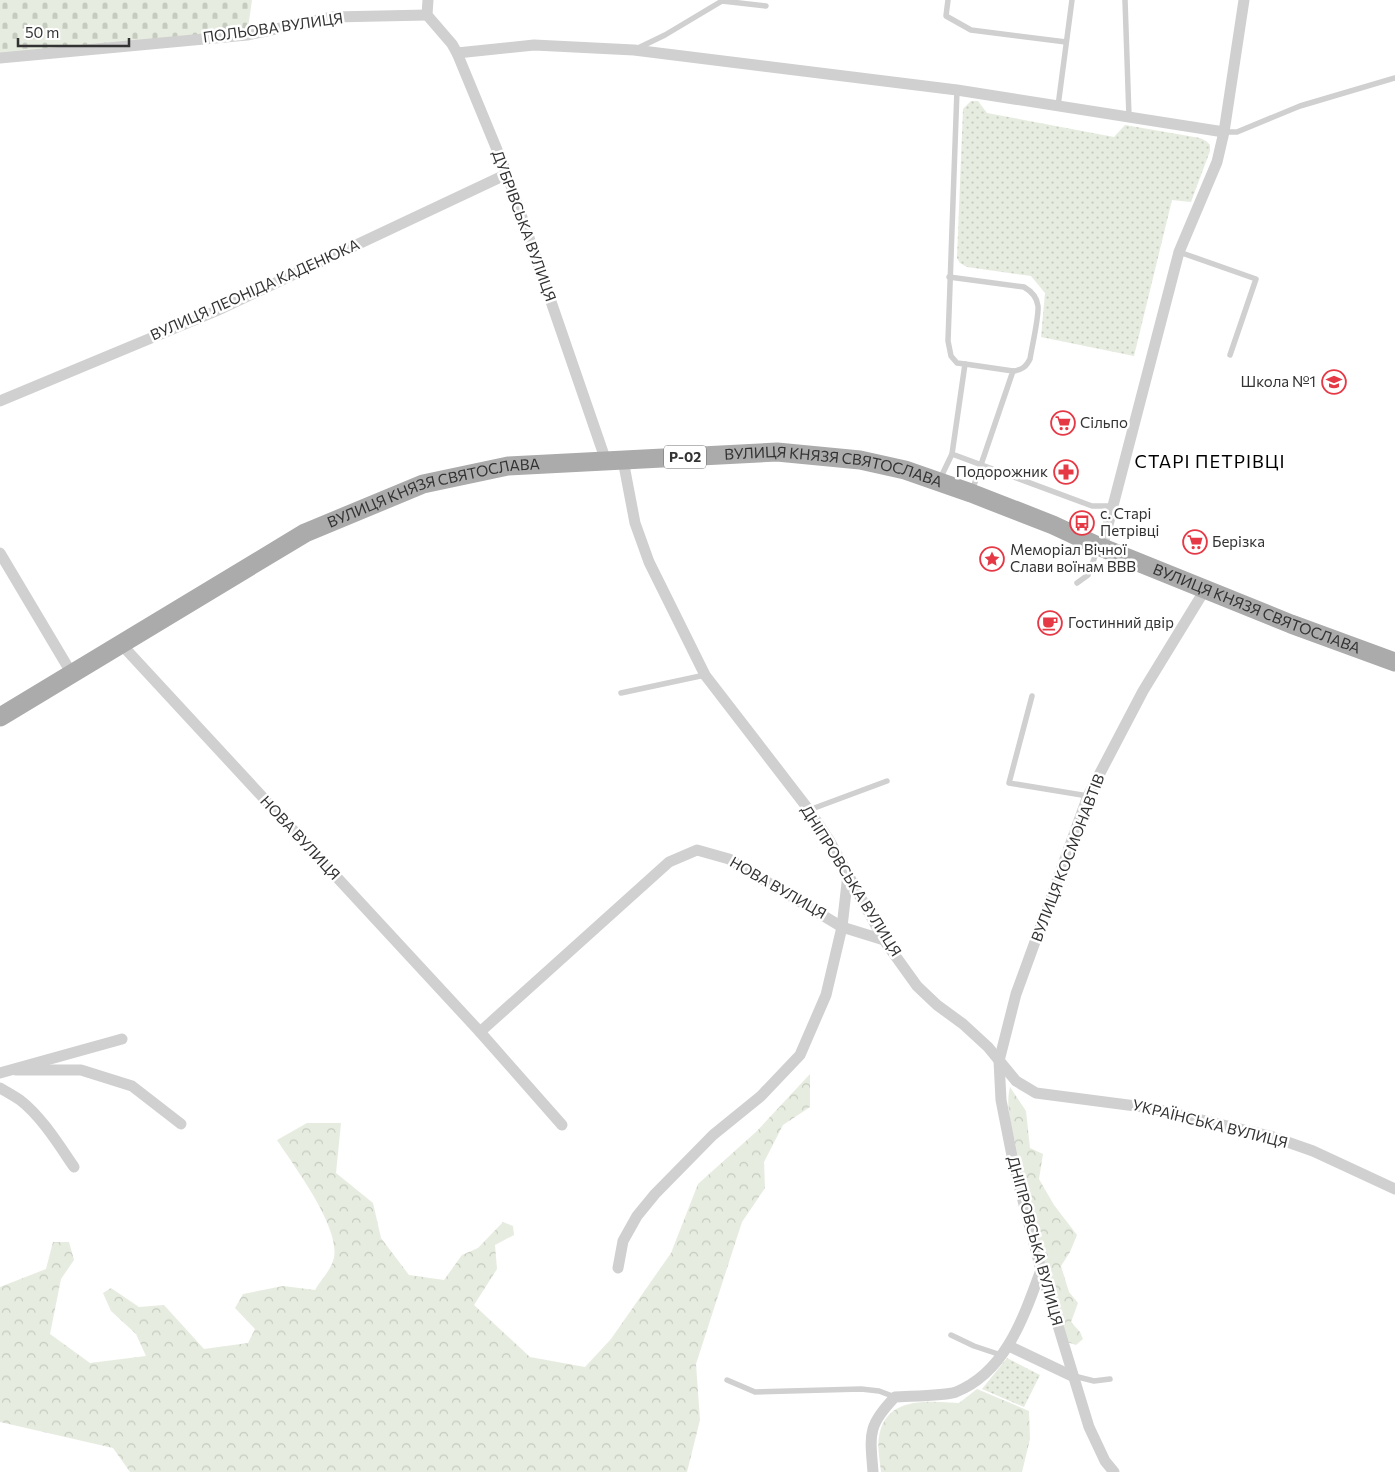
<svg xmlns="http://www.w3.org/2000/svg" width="1395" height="1472" viewBox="0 0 1395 1472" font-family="Commissioner,sans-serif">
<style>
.forest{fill:url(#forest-crowns)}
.cemetery{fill:url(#cemetery-stones)}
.park{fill:url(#park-dots)}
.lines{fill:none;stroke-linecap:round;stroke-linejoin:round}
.lane{stroke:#d0d0d0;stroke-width:5.5}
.street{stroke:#d0d0d0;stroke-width:11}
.primary{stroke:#ababab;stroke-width:19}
.labels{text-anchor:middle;stroke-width:5;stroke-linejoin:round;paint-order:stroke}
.shield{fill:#fff;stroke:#707070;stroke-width:1}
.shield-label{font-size:14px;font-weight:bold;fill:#333}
.street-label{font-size:15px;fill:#333;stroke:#fff}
.poi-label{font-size:15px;fill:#333;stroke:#fff;text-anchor:start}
.quarter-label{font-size:18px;letter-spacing:1px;fill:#000;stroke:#fff}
</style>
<defs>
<pattern id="forest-crowns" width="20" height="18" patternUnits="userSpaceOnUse" patternTransform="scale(1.25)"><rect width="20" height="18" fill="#e6ecdf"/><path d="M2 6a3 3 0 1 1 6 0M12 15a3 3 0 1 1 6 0" fill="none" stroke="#c6cbc0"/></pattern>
<pattern id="cemetery-stones" width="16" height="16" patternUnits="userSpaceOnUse" patternTransform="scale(1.25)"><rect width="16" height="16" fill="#e6ecdf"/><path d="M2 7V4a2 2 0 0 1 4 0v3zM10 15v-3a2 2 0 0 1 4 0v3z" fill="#c6cbc0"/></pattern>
<pattern id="park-dots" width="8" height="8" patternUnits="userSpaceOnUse" patternTransform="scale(1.25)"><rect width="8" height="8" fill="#e6ecdf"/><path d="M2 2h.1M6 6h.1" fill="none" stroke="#c6cbc0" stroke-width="1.8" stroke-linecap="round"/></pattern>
</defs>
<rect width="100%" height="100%" fill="#fff"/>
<g class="forest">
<path d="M810 1074V1107L783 1125 764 1162 765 1188 742 1222 696 1364 700 1420 687 1472H130L113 1448 0 1422V1287L46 1269 53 1242H69L74 1260 61 1279 50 1334 90 1363 146 1356 136 1334 111 1311 103 1293 111 1288 139 1307 164 1305 204 1349 248 1343 255 1329 235 1308 243 1294 283 1286 315 1290C320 1281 330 1271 333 1261 344 1231 293 1165 277 1140L307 1123H341L336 1173 373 1203 381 1238 409 1275 444 1280 462 1255 478 1248 503 1222 513 1226 514 1235 495 1245 497 1269 474 1305 530 1357 585 1367 611 1339 671 1253 698 1184 757 1131Z"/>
<path d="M1010 1087 1026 1111 1030 1148 1043 1154 1039 1179 1054 1205 1077 1235 1070 1252 1061 1266 1069 1292 1078 1303 1071 1322 1080 1332 1083 1339 1076 1345 1067 1342C1048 1278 1028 1213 1016 1147 1012 1126 1005 1107 1010 1087Z"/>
<path d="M977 1389 1029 1411 1030 1439 1022 1472H881C880 1461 877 1447 879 1437 885 1396 928 1401 959 1403Z"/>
</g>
<path class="cemetery" d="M0 0H252L247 35 0 58Z"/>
<g class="park">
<path d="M971 101H978L987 113 1114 137 1125 125 1200 138 1206 141 1210 145V151L1191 202 1172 200 1134 356 1041 337 1045 293 1031 276 967 267 960 263 957 258 963 109Z"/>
<path d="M1007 1358 1040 1375 1024 1407 982 1389Z"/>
</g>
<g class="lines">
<g class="lane">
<path d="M948 0 946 16 971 30 1066 42"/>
<path d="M1125 0 1129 117"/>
<path d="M636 49 665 35 722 1 766 6"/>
<path d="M957 90 948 341 951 356 957 363 965 364"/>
<path d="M1058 106 1072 0"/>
<path d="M1224 132H1237L1300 106 1395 78"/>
<path d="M1179 252 1256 279 1230 355"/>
<path d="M949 277 1024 287C1031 291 1037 297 1038 306 1039 317 1032 346 1030 359 1026 367 1022 370 1013 371"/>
<path d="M940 479 952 454"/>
<path d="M972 491 1013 371 965 364 952 454 1092 506H1113"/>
<path d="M1077 583 1088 575 1098 548"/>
<path d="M621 693 705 675"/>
<path d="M1032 696 1009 783 1088 796"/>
<path d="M809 810 887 781"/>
<path d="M951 1335 974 1346 1001 1355"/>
<path d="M1074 1376 1094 1381 1110 1379"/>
<path d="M727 1380 755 1392 861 1389 879 1391 895 1397"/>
</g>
<g class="street">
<path d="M428 0 427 15 452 44 457 53 507 174 606 461"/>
<path d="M457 53 534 45 634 50 957 90 1224 132"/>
<path d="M0 58 247 35 333 17 427 15"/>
<path d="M0 401 216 311 507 174"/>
<path d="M623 460 635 523 649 562 705 675 809 810 829 840 884 940 917 986 937 1005 963 1024 988 1047 1016 1081 1036 1093 1151 1108 1270 1136 1313 1151 1395 1189"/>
<path d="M1102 548 1179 252 1217 162 1224 132 1244 0"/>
<path d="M0 553 72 674"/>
<path d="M121 644 480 1032 562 1125"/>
<path d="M480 1032 669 862 697 850 729 859 842 927 884 940"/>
<path d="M16 1070H81L132 1086 181 1124"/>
<path d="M0 1073 122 1039"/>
<path d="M0 1088C7 1092 14 1096 20 1100 41 1116 59 1145 74 1167"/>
<path d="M618 1268 623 1241 637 1216 655 1194 713 1135 761 1096 800 1055 826 995 842 927 848 874"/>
<path d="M1009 1346 1072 1376"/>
<path d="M873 1472C870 1434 867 1426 895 1397 909 1396 945 1396 956 1392 1006 1372 1024 1316 1041 1270"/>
<path d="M1114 1472 1105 1461 1089 1427 1041 1270 1014 1166 1001 1100 999 1061 1016 994 1088 796 1143 691 1206 588"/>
</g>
<path class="primary" id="s1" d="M0 717 305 533 423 484 508 466 777 452 860 460 905 470 971 493 1053 525 1098 546 1291 624 1395 662"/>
</g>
<defs>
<g id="school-ring" transform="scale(1.25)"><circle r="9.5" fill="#fff" stroke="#e63946" stroke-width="1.5"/><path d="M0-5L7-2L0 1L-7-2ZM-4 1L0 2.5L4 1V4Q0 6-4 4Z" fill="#e63946"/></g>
<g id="supermarket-ring" transform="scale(1.25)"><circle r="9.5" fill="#fff" stroke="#e63946" stroke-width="1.5"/><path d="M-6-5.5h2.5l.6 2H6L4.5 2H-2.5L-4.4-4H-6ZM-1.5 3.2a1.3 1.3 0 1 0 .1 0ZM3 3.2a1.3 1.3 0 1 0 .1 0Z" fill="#e63946"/></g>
<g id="pharmacy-ring" transform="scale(1.25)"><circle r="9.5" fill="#fff" stroke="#e63946" stroke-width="1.5"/><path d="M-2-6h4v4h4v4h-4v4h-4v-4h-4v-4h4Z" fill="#e63946"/></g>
<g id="bus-ring" transform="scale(1.25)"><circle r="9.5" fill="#fff" stroke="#e63946" stroke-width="1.5"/><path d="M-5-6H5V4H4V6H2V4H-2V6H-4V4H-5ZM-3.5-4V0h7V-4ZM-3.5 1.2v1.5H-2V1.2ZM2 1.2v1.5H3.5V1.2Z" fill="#e63946"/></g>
<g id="sight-ring" transform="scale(1.25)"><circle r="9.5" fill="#fff" stroke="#e63946" stroke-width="1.5"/><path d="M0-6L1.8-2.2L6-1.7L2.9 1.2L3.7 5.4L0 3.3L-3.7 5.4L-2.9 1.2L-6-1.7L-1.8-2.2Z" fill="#e63946"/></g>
<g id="cafe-ring" transform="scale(1.25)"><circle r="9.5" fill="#fff" stroke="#e63946" stroke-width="1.5"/><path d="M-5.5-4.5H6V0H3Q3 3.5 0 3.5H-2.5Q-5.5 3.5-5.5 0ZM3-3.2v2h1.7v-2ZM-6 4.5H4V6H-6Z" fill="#e63946"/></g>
</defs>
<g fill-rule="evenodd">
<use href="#school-ring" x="1334" y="382"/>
<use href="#supermarket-ring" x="1063" y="423"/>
<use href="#pharmacy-ring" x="1066" y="472"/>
<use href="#bus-ring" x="1082" y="523"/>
<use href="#supermarket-ring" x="1195" y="542"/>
<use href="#sight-ring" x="992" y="559"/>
<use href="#cafe-ring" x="1050" y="623"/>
</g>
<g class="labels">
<rect class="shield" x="664" y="445.5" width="42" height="23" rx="4"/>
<g class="shield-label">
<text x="685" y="462">Р-02</text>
</g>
<g class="street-label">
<text transform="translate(273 28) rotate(-8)" y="5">ПОЛЬОВА ВУЛИЦЯ</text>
<text transform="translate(524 226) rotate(70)" y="5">ДУБРІВСЬКА ВУЛИЦЯ</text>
<text transform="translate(255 290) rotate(-24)" y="5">ВУЛИЦЯ ЛЕОНІДА КАДЕНЮКА</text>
<text dy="5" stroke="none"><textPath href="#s1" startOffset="898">ВУЛИЦЯ КНЯЗЯ СВЯТОСЛАВА</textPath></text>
<text dy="5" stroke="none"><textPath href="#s1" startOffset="492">ВУЛИЦЯ КНЯЗЯ СВЯТОСЛАВА</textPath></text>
<text dy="5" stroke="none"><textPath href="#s1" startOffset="1348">ВУЛИЦЯ КНЯЗЯ СВЯТОСЛАВА</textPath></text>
<text transform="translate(300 838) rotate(47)" y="5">НОВА ВУЛИЦЯ</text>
<text transform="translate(1068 858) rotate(-69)" y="5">ВУЛИЦЯ КОСМОНАВТІВ</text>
<text transform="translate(851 881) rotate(58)" y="5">ДНІПРОВСЬКА ВУЛИЦЯ</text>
<text transform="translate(778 888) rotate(30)" y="5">НОВА ВУЛИЦЯ</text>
<text transform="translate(1210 1124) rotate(14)" y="5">УКРАЇНСЬКА ВУЛИЦЯ</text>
<text transform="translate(1035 1241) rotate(75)" y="5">ДНІПРОВСЬКА ВУЛИЦЯ</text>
</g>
<g class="poi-label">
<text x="1316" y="387" text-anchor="end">Школа №1</text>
<text x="1080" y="428">Сільпо</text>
<text x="1048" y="477" text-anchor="end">Подорожник</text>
<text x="1100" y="519">с. Старі<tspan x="1100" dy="17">Петрівці</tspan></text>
<text x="1212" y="547">Берізка</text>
<text x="1010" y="555">Меморіал Вічної<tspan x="1010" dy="17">Слави воїнам ВВВ</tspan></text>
<text x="1068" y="628">Гостинний двір</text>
</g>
<g class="quarter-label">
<text x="1210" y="468">СТАРІ ПЕТРІВЦІ</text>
</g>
</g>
<path d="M18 38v8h111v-8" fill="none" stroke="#333333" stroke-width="2.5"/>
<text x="25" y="38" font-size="15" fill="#333333" stroke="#ffffff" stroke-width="4" paint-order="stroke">50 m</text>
</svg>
